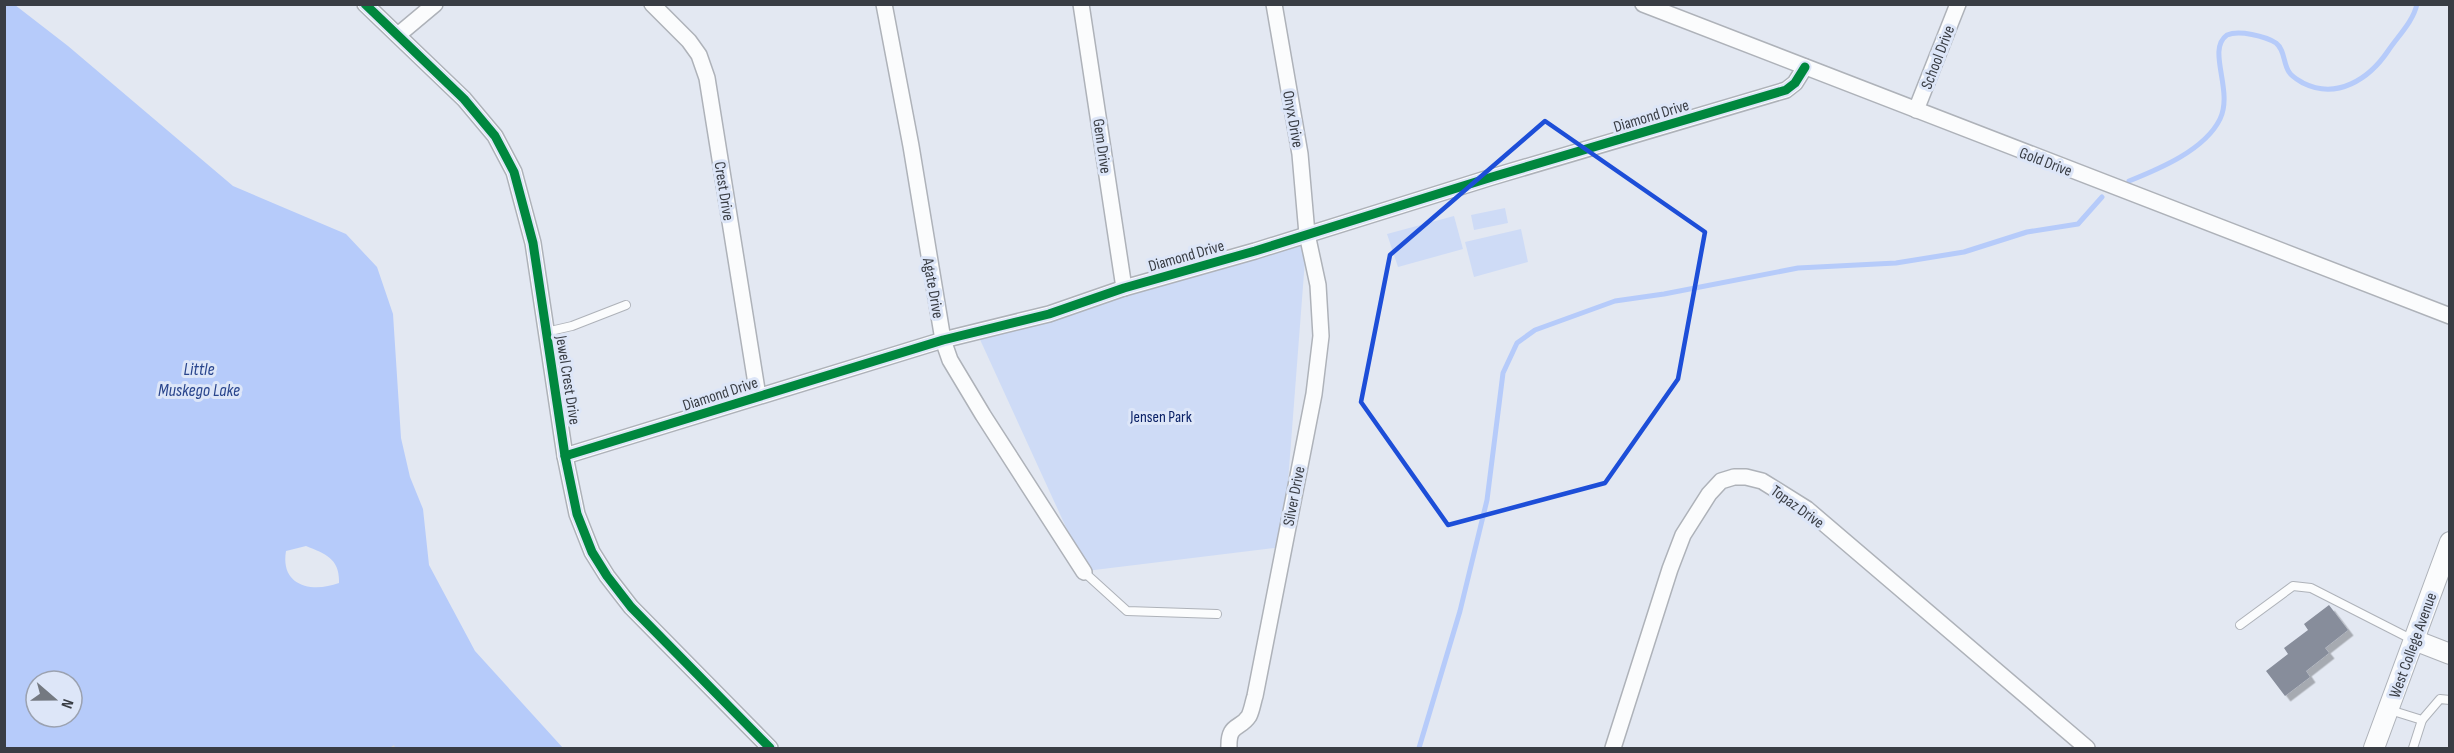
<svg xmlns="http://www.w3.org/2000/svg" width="2454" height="753" viewBox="0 0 2454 753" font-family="'Sofia Sans Condensed',sans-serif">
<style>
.green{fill:#cedbf6}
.water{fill:#b6cbfa;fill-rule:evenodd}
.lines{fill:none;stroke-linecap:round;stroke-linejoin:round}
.stream{stroke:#b6cbfa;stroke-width:5}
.building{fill:#878d9b;filter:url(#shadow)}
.service-casing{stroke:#aeb2b9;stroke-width:10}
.minor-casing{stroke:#aeb2b9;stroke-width:18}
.tertiary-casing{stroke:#aeb2b9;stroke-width:22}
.path{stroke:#d5d6d8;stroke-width:3;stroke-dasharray:3 4.5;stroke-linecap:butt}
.service{stroke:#fbfcfd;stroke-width:8}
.minor{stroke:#fbfcfd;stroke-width:15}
.tertiary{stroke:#fbfcfd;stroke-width:20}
.cycleway-casing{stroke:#dde6f8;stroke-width:13}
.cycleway{stroke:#00873e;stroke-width:9}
.marked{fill:none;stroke:#1d4ed8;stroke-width:4.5;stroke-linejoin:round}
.labels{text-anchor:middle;stroke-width:6;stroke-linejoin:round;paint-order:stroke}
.street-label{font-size:16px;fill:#393d44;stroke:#dde6f8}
.park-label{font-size:16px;fill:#0b2166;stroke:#dde6f8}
.water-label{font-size:18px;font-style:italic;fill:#29458c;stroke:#dde6f8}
</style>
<defs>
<filter id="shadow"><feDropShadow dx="5.5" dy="5.5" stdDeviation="0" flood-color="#0004"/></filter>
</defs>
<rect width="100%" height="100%" fill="#e3e8f2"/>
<g class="green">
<path d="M1505 208 1508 223 1474 230 1471 215Z"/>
<path d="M1454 216 1463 249 1398 267 1387 234Z"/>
<path d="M1521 229 1528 262 1474 277 1465 242Z"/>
<path d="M1307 234 1283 547 1086 571 977 333Z"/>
</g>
<path class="water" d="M4 5H15L68 46 233 186 346 234 377 267 393 314 401 438 410 477 423 509 429 565 475 651 563 748H5ZM306 546C326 554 340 559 339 583 312 593 280 586 286 551ZM36 681H72V717H36Z"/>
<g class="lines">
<g class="stream">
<path d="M2129 181C2159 169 2205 150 2220 119 2234 90 2206 50 2227 35 2239 30 2265 36 2276 43 2285 50 2283 63 2289 72 2292 77 2298 80 2303 83 2337 100 2369 79 2388 51 2398 36 2413 22 2417 4"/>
<path d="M1419 748 1460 611 1487 500 1503 373 1517 343 1535 330 1615 301 1664 294 1798 268 1896 263 1964 252 2027 232 2078 224 2102 197"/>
</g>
</g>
<path class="building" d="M2329 605 2348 630 2325 648 2329 653 2306 671 2310 677 2285 696 2266 671 2288 654 2284 648 2308 630 2304 624Z"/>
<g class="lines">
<g class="service-casing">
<g id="service">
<path d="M546 332 572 326 626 305"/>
<path d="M1084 572 1127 611 1217 614"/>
<path d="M2240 625 2293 586 2311 588 2413 640"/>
<path d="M2390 710 2422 720 2440 699 2450 700"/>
<path d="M2413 748 2422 720"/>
</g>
</g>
<g class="minor-casing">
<g id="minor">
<path d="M365 4 464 99 495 136 514 172 533 243 565 456 577 514 592 552 607 576 631 607 770 748"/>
<path d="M652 4 689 41 699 55 707 78 758 396"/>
<path d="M884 4 911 146 943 340 950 360 983 415 1084 572"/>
<path d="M1081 4 1124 288"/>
<path d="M1643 4 2450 316"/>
<path d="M398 35 435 4"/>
<path d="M1916 110 1958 4"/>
<path d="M565 456 943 340 1049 314 1124 288 1255 251 1492 177 1786 90 1795 83 1805 67"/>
<path d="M1229 748C1228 723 1240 730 1249 716 1252 710 1253 702 1255 696L1314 394 1321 336 1318 285 1307 234 1300 154 1274 4"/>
<path d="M1613 748 1670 569 1683 535 1709 494 1721 481 1734 477H1746L1762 481 1807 509 2087 748"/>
</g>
</g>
<g class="tertiary-casing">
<g id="tertiary">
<path d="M2414 640 2450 654"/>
<path d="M2374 748 2450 542"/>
</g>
</g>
<path class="path" d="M392 748 396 746 397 748"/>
<use href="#service" class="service"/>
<use href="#minor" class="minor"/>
<use href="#tertiary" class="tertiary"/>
<g class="cycleway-casing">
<g id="cycleway">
<path d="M365 4 464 99 495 136 514 172 533 243 565 456 577 514 592 552 607 576 631 607 770 748"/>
<path d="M565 456 943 340 1049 314 1124 288 1255 251 1492 177 1786 90 1795 83 1805 67"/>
</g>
</g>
<use href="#cycleway" class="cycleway"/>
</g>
<path class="marked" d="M1545 121 1705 232 1678 379 1605 483 1448 525 1361 402 1390 255Z"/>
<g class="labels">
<g class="street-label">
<text transform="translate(1937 57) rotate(-69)" y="6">School Drive</text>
<text transform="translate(1651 115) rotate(-17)" y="6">Diamond Drive</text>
<text transform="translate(1294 119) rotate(80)" y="6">Onyx Drive</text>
<text transform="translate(1103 146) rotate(82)" y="6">Gem Drive</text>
<text transform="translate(2046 161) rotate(21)" y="6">Gold Drive</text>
<text transform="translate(725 191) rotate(81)" y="6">Crest Drive</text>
<text transform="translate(1186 255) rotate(-16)" y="6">Diamond Drive</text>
<text transform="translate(934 288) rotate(80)" y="6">Agate Drive</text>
<text transform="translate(569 380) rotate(81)" y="6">Jewel Crest Drive</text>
<text transform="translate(720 393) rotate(-18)" y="6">Diamond Drive</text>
<text transform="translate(1293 496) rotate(-79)" y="6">Silver Drive</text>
<text transform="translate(1798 506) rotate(36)" y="6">Topaz Drive</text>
<text transform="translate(2412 645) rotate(-70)" y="6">West College Avenue</text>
</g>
<g class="park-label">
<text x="1161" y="422">Jensen Park</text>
</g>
<g class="water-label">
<text x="199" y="375">Little<tspan x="199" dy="21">Muskego Lake</tspan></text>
</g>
</g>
<rect width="2454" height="753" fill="none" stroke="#393d44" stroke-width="12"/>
<g transform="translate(54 699) rotate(110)"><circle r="28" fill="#dde6f8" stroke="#9ba2b0" stroke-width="1.5"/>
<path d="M0-4.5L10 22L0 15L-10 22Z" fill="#747981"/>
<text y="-9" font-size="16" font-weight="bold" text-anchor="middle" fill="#393d44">N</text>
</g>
</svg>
